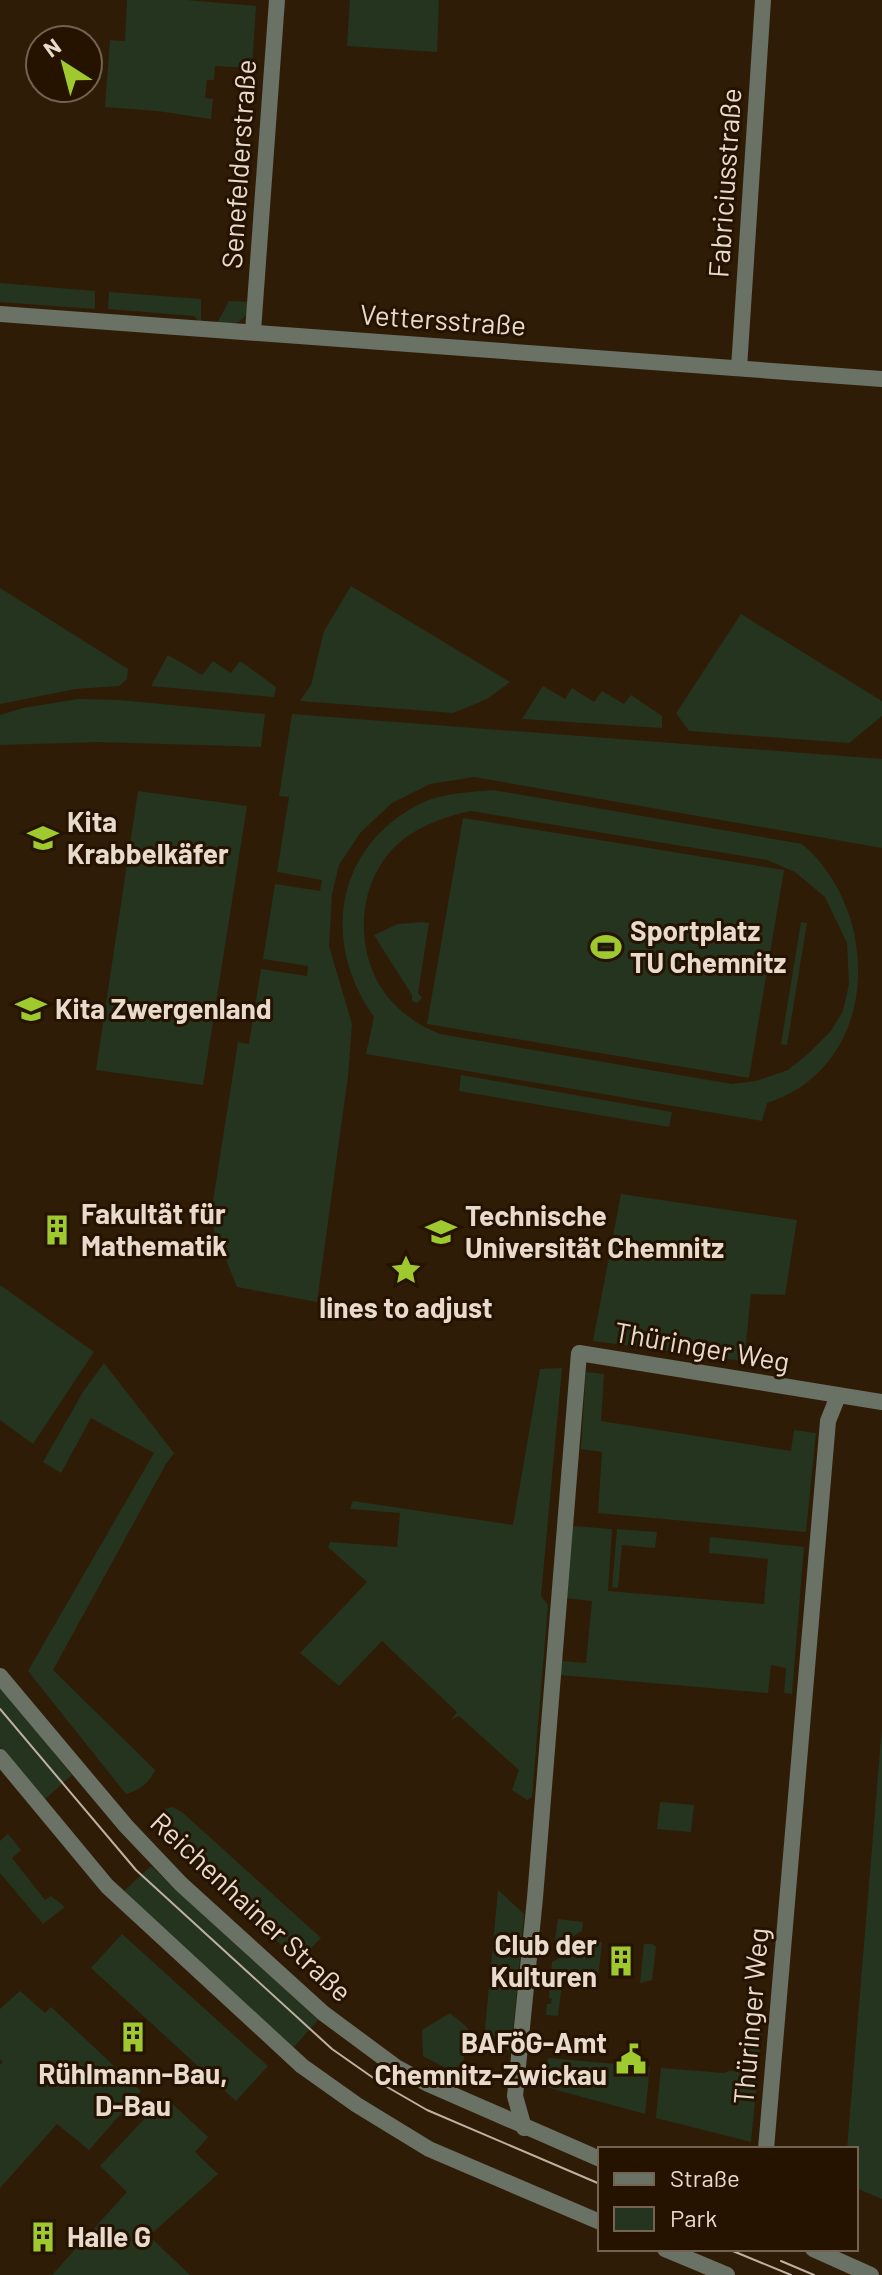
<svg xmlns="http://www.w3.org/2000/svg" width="882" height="2275" viewBox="0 0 882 2275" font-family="Barlow,sans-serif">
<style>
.green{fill:#24341f;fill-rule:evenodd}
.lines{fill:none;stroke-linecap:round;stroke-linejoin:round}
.minor{stroke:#6a7165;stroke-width:16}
.tertiary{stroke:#6a7165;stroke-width:16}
.tram{stroke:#bfb1a2;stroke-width:2}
.labels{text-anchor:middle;stroke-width:6;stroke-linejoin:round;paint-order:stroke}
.street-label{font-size:28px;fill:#e8dbce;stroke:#251300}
.poi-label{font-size:28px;font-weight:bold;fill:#e8dbce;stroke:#251300;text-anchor:start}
</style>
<rect width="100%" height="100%" fill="#2f1c06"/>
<g class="green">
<path d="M127 0H187L256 6 252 68 215 66 214 80H207L205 98 213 99 211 119 157 111 105 107 110 40 125 41Z"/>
<path d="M350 0H439L437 52 347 46Z"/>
<path d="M0 283 95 291V309L0 302Z"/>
<path d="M109 292 201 299V324L194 316 108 309Z"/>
<path d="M229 301 251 302C244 325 238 323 216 325Z"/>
<path d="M351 586 510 682 487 699 453 713 300 701 311 685 324 631Z"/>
<path d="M0 588 128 669 127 679 119 686 76 689 0 704Z"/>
<path d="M741 614 882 701V716L849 743 689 731 676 713Z"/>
<path d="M168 655 202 675 213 661 231 673 240 661 276 687 274 697 151 686Z"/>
<path d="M543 686 565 699 572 688 594 702 602 691 624 704 631 695 662 716V728L522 719Z"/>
<path d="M78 699 120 700 265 714 261 747 99 742 0 745V715L23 708Z"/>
<path d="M292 714 882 759V848L474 777 430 784 392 803 361 832 339 865 332 894 329 946 352 1024 348 1076 317 1302 237 1287 210 1220 238 1042 249 1044 261 969 307 976 308 966 263 959 275 884 320 891 322 880 277 872 289 797 279 796Z"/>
<path d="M493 790 802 844C882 911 882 1066 767 1103L762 1121 366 1054 374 1017C319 940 336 842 426 801 446 793 472 792 493 790ZM471 811 767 860 795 872 825 897 847 943 849 984 843 1011 831 1031 809 1053 788 1070 756 1081 732 1084 440 1034C429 1029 417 1024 408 1016 357 980 349 899 390 852 410 829 442 817 471 811Z"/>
<path d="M138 791 247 806 203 1085 96 1070Z"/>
<path d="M463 818 784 870 749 1078 427 1024Z"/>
<path d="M423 922 429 923 418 993 422 998 417 1003 412 1001V995L374 935 398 924Z"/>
<path d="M801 922 807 923 787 1045 781 1044Z"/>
<path d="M461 1075 672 1112 669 1127 459 1091Z"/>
<path d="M621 1194 797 1220 785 1295 751 1294 744 1361 593 1341Z"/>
<path d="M0 1285 94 1352 33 1444 0 1420Z"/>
<path d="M104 1363 174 1453 166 1464 53 1670 155 1770C149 1783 140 1790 126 1794L28 1671 154 1453 91 1418 61 1473 43 1462 83 1392Z"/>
<path d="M562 1368 541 1596 548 1605 532 1797 527 1800 512 1790 519 1770 459 1716 451 1720 457 1712 382 1641 339 1686 300 1653 367 1582 328 1547 330 1542 397 1547 400 1513 350 1509 353 1501 513 1525 540 1369Z"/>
<path d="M586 1372 604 1374 601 1421 791 1451 794 1430 816 1433 806 1532 598 1513 602 1452 581 1449Z"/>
<path d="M572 1526 612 1529 608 1591 764 1604 768 1559 709 1553 710 1537 804 1547 792 1694 784 1693 786 1668 771 1665 768 1693 560 1675 562 1661 586 1663 592 1601 564 1598Z"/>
<path d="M617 1529 657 1532 655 1548 622 1545 618 1588 612 1587Z"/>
<path d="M0 1687 72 1775 44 1800 0 1747Z"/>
<path d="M882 1727V2199L856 2188V2149H847Z"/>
<path d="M660 1802 694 1805 691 1832 657 1829Z"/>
<path d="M173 1807 183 1813 321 1938 299 1961 165 1840 158 1829V1818L165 1809Z"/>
<path d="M8 1834 21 1850 12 1858 45 1900 51 1896 65 1907 43 1924 0 1873V1841Z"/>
<path d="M151 1866 318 2020 293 2048 124 1891Z"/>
<path d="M498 1890 524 1914 511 2053 485 2029Z"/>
<path d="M558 1919 583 1922 582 1931 554 1947Z"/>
<path d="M122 1934 268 2066 236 2101 91 1968Z"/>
<path d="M590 1941 602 1942 598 1978 563 1975 558 2016 546 2015 547 2004H551L552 1999 549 1998 552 1962Z"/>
<path d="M644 1944H652L656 1947 652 1980 640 1983Z"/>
<path d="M20 1991 45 2013 51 2007 141 2091 89 2150 57 2124 0 2188V2065L3 2062 0 2059V2009Z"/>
<path d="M450 2013 468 2028 463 2063 451 2071 423 2056 422 2030Z"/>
<path d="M752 2027 762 2028 751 2142 656 2118 661 2068 724 2073 729 2071 747 2072Z"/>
<path d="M548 2058 650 2067 645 2114 542 2086Z"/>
<path d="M165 2097 208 2137 195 2152 218 2174 149 2236 190 2275H52L127 2192 100 2166Z"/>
</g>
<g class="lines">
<g class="minor">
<path d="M0 314 882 379"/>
<path d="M253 331 277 0"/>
<path d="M739 368 763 0"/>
<path d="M524 2128 515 2096 535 1898 579 1353 882 1402"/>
<path d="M766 2149 828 1421 838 1396"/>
</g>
<g class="tertiary">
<path d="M0 1676 126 1826 181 1884 323 2013 396 2067 428 2084 600 2159"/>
<path d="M0 1757 107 1886 302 2066 357 2105 429 2149 600 2222"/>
<path d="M665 2249 727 2275"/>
<path d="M813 2249 871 2275"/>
</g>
<g class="tram">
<path d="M0 1709 136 1870 332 2049 382 2084 427 2110 600 2184"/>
<path d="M728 2249 791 2275"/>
<path d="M781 2261 814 2275"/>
</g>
</g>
<defs>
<g id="school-bare" transform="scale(2.4)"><path d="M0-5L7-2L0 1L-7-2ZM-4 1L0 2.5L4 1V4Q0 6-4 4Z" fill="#9eca2f" stroke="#251300" stroke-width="2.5" paint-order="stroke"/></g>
<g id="stadium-bare" transform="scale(2.4)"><path d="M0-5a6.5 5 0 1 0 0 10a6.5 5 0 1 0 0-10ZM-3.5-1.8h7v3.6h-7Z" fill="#9eca2f" stroke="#251300" stroke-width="2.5" paint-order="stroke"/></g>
<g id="building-bare" transform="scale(2.4)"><path d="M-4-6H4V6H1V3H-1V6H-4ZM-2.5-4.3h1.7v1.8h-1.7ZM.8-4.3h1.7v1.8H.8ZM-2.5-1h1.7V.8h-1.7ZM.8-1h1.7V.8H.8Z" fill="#9eca2f" stroke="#251300" stroke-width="2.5" paint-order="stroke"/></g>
<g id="university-bare" transform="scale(2.4)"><path d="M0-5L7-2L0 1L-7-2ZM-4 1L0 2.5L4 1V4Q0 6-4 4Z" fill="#9eca2f" stroke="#251300" stroke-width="2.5" paint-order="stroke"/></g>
<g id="sight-bare" transform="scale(2.4)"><path d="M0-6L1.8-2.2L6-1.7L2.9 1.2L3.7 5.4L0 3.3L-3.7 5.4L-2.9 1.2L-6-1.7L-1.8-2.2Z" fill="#9eca2f" stroke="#251300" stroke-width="2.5" paint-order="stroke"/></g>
<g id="civic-bare" transform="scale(2.4)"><path d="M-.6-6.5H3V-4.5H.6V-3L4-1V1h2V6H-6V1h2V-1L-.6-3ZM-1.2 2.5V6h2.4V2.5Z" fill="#9eca2f" stroke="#251300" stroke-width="2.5" paint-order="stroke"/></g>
</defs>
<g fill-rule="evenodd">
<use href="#school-bare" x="43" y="838"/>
<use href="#stadium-bare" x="606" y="947"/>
<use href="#school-bare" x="31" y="1009"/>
<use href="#building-bare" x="57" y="1230"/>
<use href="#university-bare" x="441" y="1232"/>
<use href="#sight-bare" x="406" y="1270"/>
<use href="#building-bare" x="621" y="1961"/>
<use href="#building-bare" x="133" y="2037"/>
<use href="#civic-bare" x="631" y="2059"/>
<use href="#building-bare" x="43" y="2237"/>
</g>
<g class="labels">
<g class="street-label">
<text transform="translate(239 164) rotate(-86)" y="10">Senefelderstraße</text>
<text transform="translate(725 183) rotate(-86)" y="10">Fabriciusstraße</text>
<text transform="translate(443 320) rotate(4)" y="10">Vettersstraße</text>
<text transform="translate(702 1347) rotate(10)" y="10">Thüringer Weg</text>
<text transform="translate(251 1907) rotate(43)" y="10">Reichenhainer Straße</text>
<text transform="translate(751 2016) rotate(-85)" y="10">Thüringer Weg</text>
</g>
<g class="poi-label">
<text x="67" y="832">Kita<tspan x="67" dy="32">Krabbelkäfer</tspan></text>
<text x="630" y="941">Sportplatz<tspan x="630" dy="32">TU Chemnitz</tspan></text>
<text x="55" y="1019">Kita Zwergenland</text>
<text x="81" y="1224">Fakultät für<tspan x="81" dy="32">Mathematik</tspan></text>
<text x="465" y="1226">Technische<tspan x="465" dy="32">Universität Chemnitz</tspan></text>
<text x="406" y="1318" text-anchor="middle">lines to adjust</text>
<text x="597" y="1955" text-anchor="end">Club der<tspan x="597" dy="32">Kulturen</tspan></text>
<text x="607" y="2053" text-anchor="end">BAFöG-Amt<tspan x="607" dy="32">Chemnitz-Zwickau</tspan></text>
<text x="133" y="2084" text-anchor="middle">Rühlmann-Bau,<tspan x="133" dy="32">D-Bau</tspan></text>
<text x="67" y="2247">Halle G</text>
</g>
</g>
<rect x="598" y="2147" width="260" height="104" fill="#251300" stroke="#736352" stroke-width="2"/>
<rect x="614" y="2173" width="40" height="12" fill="#6a7165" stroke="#736352" stroke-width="2"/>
<text x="670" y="2187" font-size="24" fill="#e8dbce">Straße</text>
<rect x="614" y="2207" width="40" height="24" fill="#24341f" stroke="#736352" stroke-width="2"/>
<text x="670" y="2227" font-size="24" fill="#e8dbce">Park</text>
<g transform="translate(64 64) rotate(324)"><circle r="38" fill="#251300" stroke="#736352" stroke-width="2"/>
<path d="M0-6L14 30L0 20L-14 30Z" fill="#9eca2f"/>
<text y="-12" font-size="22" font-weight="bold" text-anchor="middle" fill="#e8dbce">N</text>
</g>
</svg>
